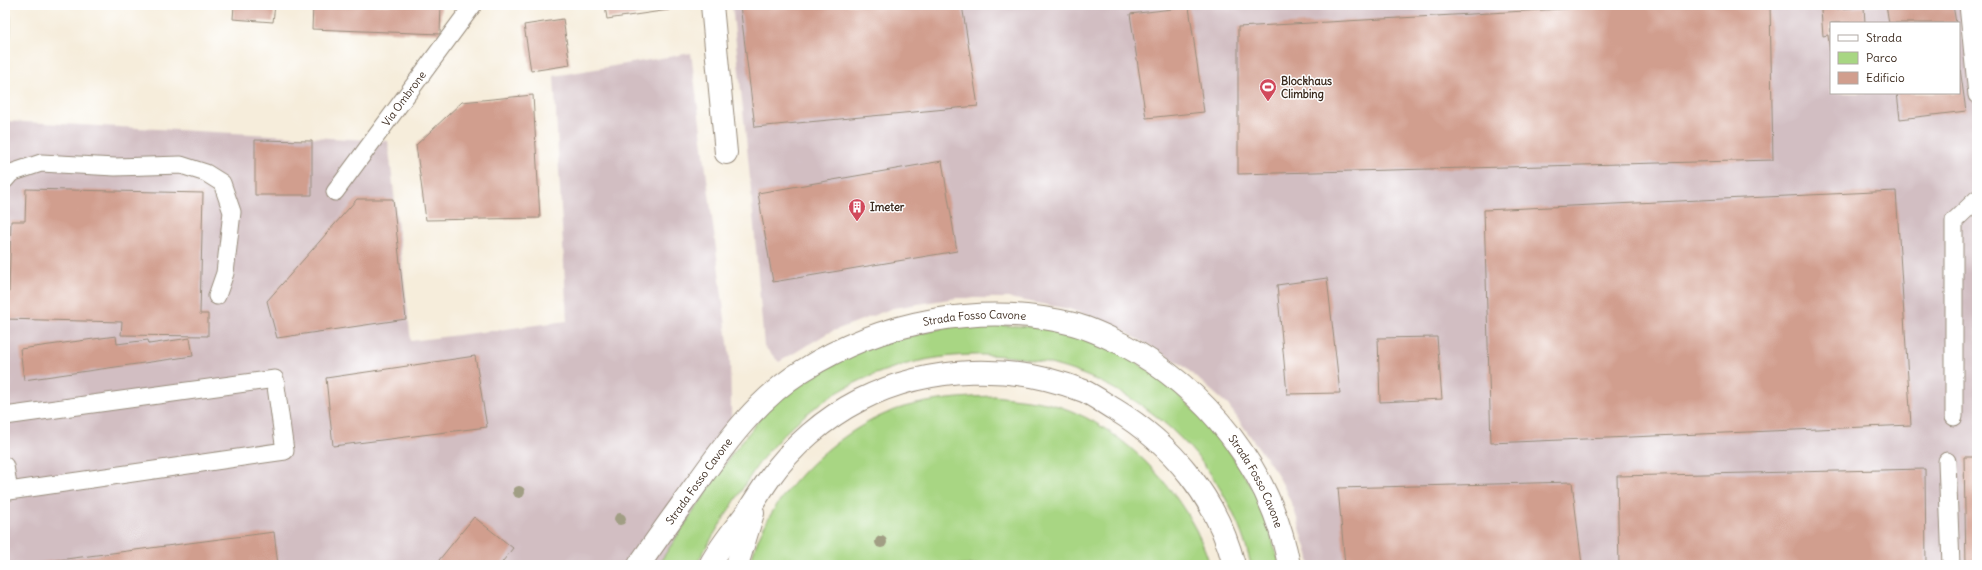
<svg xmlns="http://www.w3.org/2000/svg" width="1982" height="570" viewBox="0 0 1982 570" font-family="Delius,sans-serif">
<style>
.industrial{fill:#d2bec2;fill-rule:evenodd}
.green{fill:#a8d683;stroke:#728050}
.forest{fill:#86b771;stroke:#607048}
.building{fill:#d19e8e}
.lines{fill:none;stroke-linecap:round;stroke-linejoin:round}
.lane-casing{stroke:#988c7c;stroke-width:19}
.street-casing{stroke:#988c7c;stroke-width:24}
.highway-casing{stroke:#988c7c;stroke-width:24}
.lane{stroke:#fff;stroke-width:17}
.street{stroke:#fff;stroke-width:22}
.highway{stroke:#fff;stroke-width:22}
.tree{fill:#a19e84}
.labels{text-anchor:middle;stroke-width:3;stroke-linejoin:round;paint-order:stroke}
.poi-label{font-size:11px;font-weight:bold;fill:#3b2a1e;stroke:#fff;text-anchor:start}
.street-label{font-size:11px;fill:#3b2a1e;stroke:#fff}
</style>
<rect width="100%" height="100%" fill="#fff"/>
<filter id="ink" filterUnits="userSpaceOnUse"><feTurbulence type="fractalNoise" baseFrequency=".025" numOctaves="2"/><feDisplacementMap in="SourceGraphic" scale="8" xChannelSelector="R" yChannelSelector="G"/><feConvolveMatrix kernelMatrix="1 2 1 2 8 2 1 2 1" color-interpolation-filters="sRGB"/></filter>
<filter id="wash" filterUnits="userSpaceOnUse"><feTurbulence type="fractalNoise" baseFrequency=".012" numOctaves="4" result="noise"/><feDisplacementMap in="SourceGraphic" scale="16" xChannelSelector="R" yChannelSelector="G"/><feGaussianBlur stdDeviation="0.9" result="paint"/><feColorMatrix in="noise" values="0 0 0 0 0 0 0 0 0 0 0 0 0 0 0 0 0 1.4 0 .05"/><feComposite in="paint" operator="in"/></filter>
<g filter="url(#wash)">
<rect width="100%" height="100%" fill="#f6eddb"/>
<g class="industrial">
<path d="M732 5H1977V565H1310L1308 554 1294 509 1283 485 1276 472 1228 405 1181 364 1114 325 1069 309 1009 298H956L893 308 828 333 779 362 764 346 749 167ZM1831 23H1959V93H1831Z"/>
<path d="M691 53 730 358 732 454 658 565H5V121L388 141 411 341 567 321 554 76Z"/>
</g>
<g class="green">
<path d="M959 324 1038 327 1083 336 1125 355 1163 380 1218 434 1260 500 1280 565H1251C1210 391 1012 306 853 384 815 403 779 434 755 469 746 482 739 495 731 507 719 526 707 545 696 565H658L732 454 775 400 860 349Z"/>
<path d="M995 396C1016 399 1040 400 1061 407 1127 429 1191 499 1210 565H750C765 496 838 427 904 407 934 399 964 397 995 396Z"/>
</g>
<path class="forest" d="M5 5H7C14 18 9 48 5 63Z"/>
<g id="blocks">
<g class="building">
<path d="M234 5H275L273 22 233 19Z"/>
<path d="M313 5H441L440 34 312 29Z"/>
<path d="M605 5H668L669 10 607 19Z"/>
<path d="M740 5H962L978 106 755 127Z"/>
<path d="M1633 5H1770L1773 160 1238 174V27Z"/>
<path d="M1886 5H1953L1956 23H1889Z"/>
<path d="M1189 7 1204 112 1146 118 1130 14Z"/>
<path d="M1864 7 1865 23H1831L1830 52 1828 35 1823 36 1821 10Z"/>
<path d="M563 19 570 65 531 71 524 25Z"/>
<path d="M1959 61 1966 111 1900 119 1897 93H1959Z"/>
<path d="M533 95 540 218 426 220 416 145 462 102Z"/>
<path d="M255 140 312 141V195H255Z"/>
<path d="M942 161 957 251 773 282 758 193Z"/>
<path d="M26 189 203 193 200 314H208V336L121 335 122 322 5 319V292H9L11 221H25Z"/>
<path d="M1896 191 1911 425 1491 443 1484 210Z"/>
<path d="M357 199H393L406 319 277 338 267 301Z"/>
<path d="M1327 278 1340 393 1287 394 1277 285Z"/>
<path d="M116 336 117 344 148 340 149 344 190 338 193 356 24 380 20 349Z"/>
<path d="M1437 337 1442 399 1380 402 1378 338Z"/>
<path d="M475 356 487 427 333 446 326 378Z"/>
<path d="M1964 457H1977V565H1966Z"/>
<path d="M1925 469 1926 565H1619L1617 476Z"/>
<path d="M1572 482 1582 565H1345L1338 488Z"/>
<path d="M474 517 513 548 500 565H435Z"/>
<path d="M274 532 278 565H36L35 563Z"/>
</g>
</g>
</g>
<g filter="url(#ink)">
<use href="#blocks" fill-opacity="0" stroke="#988c7c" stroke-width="1"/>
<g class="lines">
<g class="lane-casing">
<g id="lane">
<path d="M1968 5 1977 95"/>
<path d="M5 180 11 173 41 163 115 167 181 165 206 173 222 183 232 212 225 273 217 296"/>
<path id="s1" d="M335 192 473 5"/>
<path d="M5 416 275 379 285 451 9 491 5 466"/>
<path d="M1954 417V221L1977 199"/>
<path d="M1947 461 1951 565"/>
</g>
</g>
<g class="street-casing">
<g id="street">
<path d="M712 5 726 153"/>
<path id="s2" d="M639 565C658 537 678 510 698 482 727 441 758 399 802 371 880 321 983 301 1073 324 1090 328 1107 337 1122 344 1207 389 1271 470 1289 565"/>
</g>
</g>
<g class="highway-casing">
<g id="highway">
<path d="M710 565C720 546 735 528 748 511 755 500 762 489 769 479 792 446 825 418 860 400 929 365 1013 363 1084 391 1094 396 1104 403 1114 409 1172 444 1217 498 1234 565"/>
<path d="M737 565 753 513"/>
</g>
</g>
<use href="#lane" class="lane"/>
<use href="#street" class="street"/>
<use href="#highway" class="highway"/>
</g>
<g class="tree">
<circle cx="519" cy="492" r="6"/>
<circle cx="620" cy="519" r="6"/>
<circle cx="881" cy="542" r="6"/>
</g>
</g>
<defs>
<g id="stadium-pin" transform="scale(0.9)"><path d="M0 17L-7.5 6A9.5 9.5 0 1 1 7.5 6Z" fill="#d1495b" stroke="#fff"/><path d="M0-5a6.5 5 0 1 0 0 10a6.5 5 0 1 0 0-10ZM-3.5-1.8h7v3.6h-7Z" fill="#fff"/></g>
<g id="building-pin" transform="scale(0.9)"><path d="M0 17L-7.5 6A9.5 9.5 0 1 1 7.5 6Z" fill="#d1495b" stroke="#fff"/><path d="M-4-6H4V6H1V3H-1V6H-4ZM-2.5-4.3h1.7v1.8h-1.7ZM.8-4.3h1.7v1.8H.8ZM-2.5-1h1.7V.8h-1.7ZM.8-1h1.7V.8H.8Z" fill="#fff"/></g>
</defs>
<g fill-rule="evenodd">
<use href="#stadium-pin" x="1268" y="87"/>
<use href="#building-pin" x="857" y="207"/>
</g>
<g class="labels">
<g class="poi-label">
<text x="1281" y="85">Blockhaus<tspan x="1281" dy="13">Climbing</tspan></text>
<text x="870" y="211">Imeter</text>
</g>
<g class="street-label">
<text dy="4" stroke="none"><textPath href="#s1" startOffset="116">Via Ombrone</textPath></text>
<text dy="4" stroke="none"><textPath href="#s2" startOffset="438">Strada Fosso Cavone</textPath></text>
<text dy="4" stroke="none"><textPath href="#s2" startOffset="103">Strada Fosso Cavone</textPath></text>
<text dy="4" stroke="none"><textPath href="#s2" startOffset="786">Strada Fosso Cavone</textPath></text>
</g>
</g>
<rect width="1982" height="570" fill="none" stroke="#fff" stroke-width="20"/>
<rect x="1830" y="22" width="130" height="72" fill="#ffffff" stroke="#b1aaa5"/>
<rect x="1838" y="35" width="20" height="6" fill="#ffffff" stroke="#b1aaa5"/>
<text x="1866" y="42" font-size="12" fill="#3b2a1e">Strada</text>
<rect x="1838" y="52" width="20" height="12" fill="#a8d683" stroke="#b1aaa5"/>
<text x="1866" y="62" font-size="12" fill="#3b2a1e">Parco</text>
<rect x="1838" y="72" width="20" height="12" fill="#d19e8e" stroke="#b1aaa5"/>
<text x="1866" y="82" font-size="12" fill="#3b2a1e">Edificio</text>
</svg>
